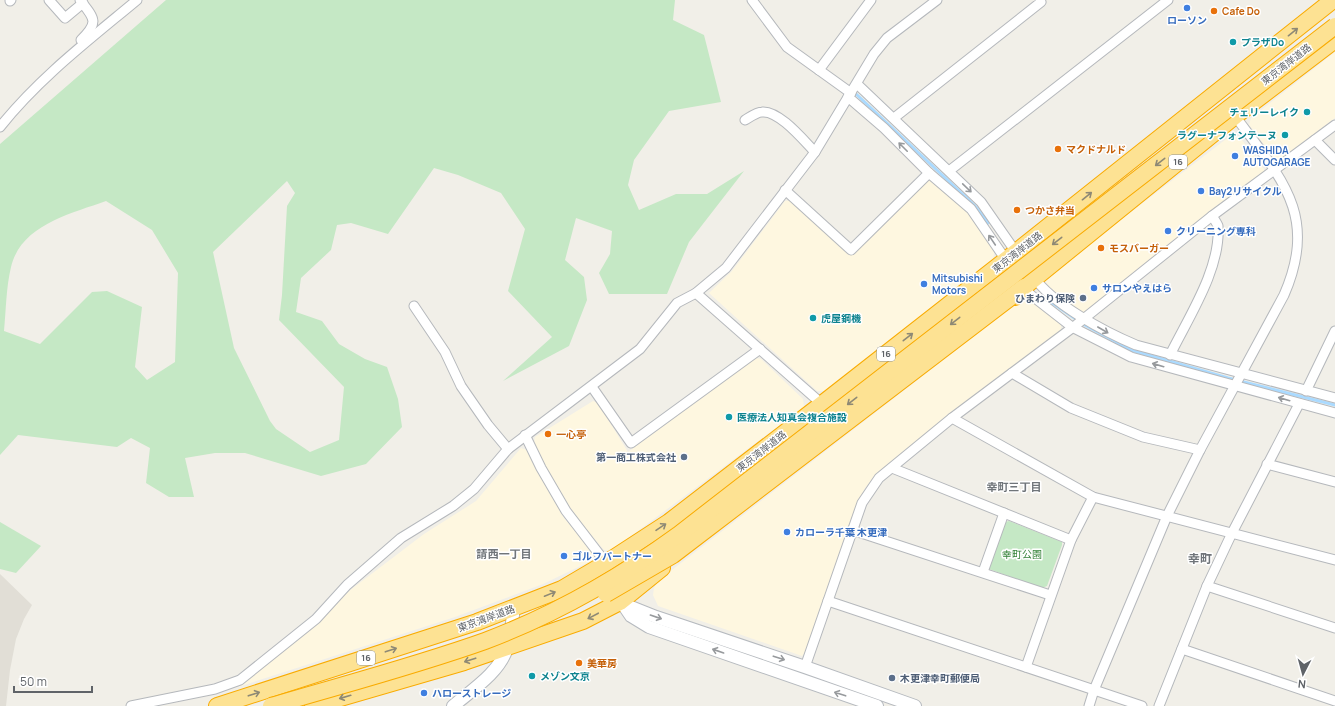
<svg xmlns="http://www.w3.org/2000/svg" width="1335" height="706" viewBox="0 0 1335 706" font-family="Manrope,'Noto Sans JP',sans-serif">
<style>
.commercial{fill:#fef7e0}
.education{fill:#e1ded6}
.green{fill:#c5e8c5;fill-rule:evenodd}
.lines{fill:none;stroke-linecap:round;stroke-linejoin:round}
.stream{stroke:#aadaff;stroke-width:3}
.street-casing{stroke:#b5b8bc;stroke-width:11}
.secondary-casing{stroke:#b6babf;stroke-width:14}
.highway-casing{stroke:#f9ab00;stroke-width:18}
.street{stroke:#fff;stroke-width:9}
.secondary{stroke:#fff;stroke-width:12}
.highway{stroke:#fde293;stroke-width:16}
.highway-bridge-casing{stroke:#f9ab00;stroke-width:18;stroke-linecap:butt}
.highway-bridge{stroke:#fde293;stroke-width:16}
.oneway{stroke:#8e8975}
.oneway2{stroke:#979a9d}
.shop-dot{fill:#3f7fe0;stroke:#fff;stroke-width:1.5}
.food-dot{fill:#e8710a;stroke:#fff;stroke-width:1.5}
.culture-dot{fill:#0f9aa8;stroke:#fff;stroke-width:1.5}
.service-dot{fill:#5c6f8a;stroke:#fff;stroke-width:1.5}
.labels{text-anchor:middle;stroke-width:3;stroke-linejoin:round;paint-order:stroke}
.shield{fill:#fff;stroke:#8f9295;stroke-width:1}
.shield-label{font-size:9px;font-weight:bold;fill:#5f6368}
.food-label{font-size:10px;font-weight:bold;fill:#c56008;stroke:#fff;text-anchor:start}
.shop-label{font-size:10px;font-weight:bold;fill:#366cbe;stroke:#fff;text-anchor:start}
.culture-label{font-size:10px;font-weight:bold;fill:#0d838f;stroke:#fff;text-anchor:start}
.street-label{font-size:10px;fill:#5f6368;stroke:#fff}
.service-label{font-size:10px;font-weight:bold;fill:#4e5e75;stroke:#fff;text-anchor:end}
.park-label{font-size:10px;fill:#348238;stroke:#fff}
.neighbourhood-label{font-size:11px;font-weight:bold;fill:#70757a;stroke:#fff}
.quarter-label{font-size:12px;font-weight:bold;fill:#70757a;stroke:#fff}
</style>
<rect width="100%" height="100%" fill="#f1efe8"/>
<g class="commercial">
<path d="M1335 52V118L1279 161 1276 160 1249 125 1251 118Z"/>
<path d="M1230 136H1239L1264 169V173L1084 312H1078L1047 285 1045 282 1050 274Z"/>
<path d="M929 179 969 213 995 250 993 259 825 391H817L709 293 732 271 785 201 792 200 851 254Z"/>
<path d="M1026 296 1031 297 1061 325V330L877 473 865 488 858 502 805 653 802 656 658 606 653 595 654 588 659 580Z"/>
<path d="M756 358 761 359 803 399 804 407 611 551 604 550 575 516 553 481 534 443 535 437 593 401 598 403 628 452Z"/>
<path d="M521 448 527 450 564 518 595 554 593 560 543 584 455 617 238 687 317 623 349 591 424 534 476 501Z"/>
</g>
<path class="education" d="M0 574 32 605 24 619 16 639 10 670 6 706H0Z"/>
<g class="green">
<path d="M166 0H675L673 20 704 35 721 102 669 111 634 160 628 185 639 210 676 194H707L744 171 689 242 667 294H609L599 273 610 254 612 231 576 218 565 260 584 277 587 300 569 346 503 381 552 337 508 291 525 229 501 193 458 175 434 168 388 234 351 223 337 225 331 250 301 278 296 312 322 321 339 344 365 359 387 367 398 399 402 427 366 464 321 476 245 453H215L185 458 194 497H169L146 483 150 448 131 438 117 447 18 435 0 455V144ZM287 181 295 193 287 206 282 295 279 320 344 387 339 440 310 452 276 429 270 421 234 348 213 252ZM106 201 152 230 178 273 175 362 147 380 135 367 142 307 107 291 92 292 40 344 4 331C6 311 6 288 11 267 21 225 70 214 106 201Z"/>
<path d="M1009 521 1062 542V545L1047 586 1042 588 989 569V566L1005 522Z"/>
<path d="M0 522 41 546 16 573 0 569Z"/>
</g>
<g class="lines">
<g class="stream">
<path d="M855 93 974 205 988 223"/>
<path d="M1051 302 1083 324 1131 350 1228 378 1335 405"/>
</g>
<g class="street-casing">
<g id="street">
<path d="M49 0 65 18 83 3"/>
<path d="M80 0C95 19 99 22 81 40"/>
<path d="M752 0 787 47 819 70"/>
<path d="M10 1 11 0"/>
<path d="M857 84 981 202 1018 255"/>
<path d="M851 93 819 70 871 0"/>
<path d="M848 97 884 128 929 173 971 209 1008 263"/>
<path d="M894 118 1041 2 1040 0"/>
<path d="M745 120C750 117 757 112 762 112 779 110 804 141 815 152"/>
<path d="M0 127C39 78 89 40 137 0"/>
<path d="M1315 140 1335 160"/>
<path d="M949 171 1168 0"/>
<path d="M785 190 851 250 929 173"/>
<path d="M1033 276C1052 304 1105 332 1136 345L1335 398"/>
<path d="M1021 284 1031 295 1072 327 1131 357 1335 413"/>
<path d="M696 293 822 404"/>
<path d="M414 306 445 352 461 386 488 425 508 449"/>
<path d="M1170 355C1188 318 1221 269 1218 226 1217 223 1214 219 1212 216"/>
<path d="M1012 373 1071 408 1143 437 1200 450"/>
<path d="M592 387 631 443 760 349"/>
<path d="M1306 391 1335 331"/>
<path d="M952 418 1093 497 1335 560"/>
<path d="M525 435 541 468 566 511 606 563"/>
<path d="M1267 464 1335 482"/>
<path d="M892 468 1071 540"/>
<path d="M852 530 1050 595"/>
<path d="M983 572 1004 513"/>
<path d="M1207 586 1335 628"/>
<path d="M828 601 1142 706"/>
<path d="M1182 649 1335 701"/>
<path d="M805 667 862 503 879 478 952 418 1076 325 1212 216 1335 125"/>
<path d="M1026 667 1071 540 1093 497"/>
<path d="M131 706 215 689 240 680 316 619 347 585 401 538 453 506 474 489 508 449 640 349 677 303 696 293 726 268 815 152 874 54 887 38 937 0"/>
<path d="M1089 706 1094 690 1167 516 1200 450 1284 295C1319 215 1281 178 1235 116"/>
<path d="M1159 706 1207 586 1232 533 1299 404"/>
</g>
</g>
<g class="secondary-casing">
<g id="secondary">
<path d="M616 594 631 616 649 627 877 706"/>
<path d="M626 605 656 617 805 667 915 706"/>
<path d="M453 706C472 690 500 672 507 648 511 636 512 621 514 608"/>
</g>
</g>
<g class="highway-casing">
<g id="highway">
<path d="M1015 297 1024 287 1235 116 1335 40"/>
<path d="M217 706 477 622 562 589 606 563 669 522 822 404 1016 252 1333 0"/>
<path d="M313 706 464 662 583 621 620 602 662 568"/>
</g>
</g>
<use href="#street" class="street"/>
<use href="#secondary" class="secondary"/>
<use href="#highway" class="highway"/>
<g class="highway-bridge-casing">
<g id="highway-bridge">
<path d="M606 594 673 555 1024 287"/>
<path d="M271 706C342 685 415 666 485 641 554 615 619 578 678 535L1335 26"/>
</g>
</g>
<use href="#highway-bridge" class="highway-bridge"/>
</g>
<defs><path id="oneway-shaft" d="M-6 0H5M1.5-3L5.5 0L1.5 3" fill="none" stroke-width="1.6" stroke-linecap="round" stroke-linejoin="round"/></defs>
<g class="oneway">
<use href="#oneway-shaft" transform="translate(1293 32) rotate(-39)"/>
<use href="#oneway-shaft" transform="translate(1160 162) rotate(142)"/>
<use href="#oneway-shaft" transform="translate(1087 196) rotate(-39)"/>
<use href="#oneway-shaft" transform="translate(1057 241) rotate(142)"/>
<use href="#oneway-shaft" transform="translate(955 321) rotate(142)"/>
<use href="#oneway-shaft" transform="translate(908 337) rotate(-38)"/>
<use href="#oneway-shaft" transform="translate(852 401) rotate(142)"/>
<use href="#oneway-shaft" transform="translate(661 527) rotate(-34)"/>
<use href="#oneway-shaft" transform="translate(550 594) rotate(-22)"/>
<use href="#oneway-shaft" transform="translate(593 616) rotate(152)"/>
<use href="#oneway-shaft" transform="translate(391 650) rotate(-18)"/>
<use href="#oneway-shaft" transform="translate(470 660) rotate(162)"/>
<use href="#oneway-shaft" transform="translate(254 694) rotate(-18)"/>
<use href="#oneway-shaft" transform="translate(345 697) rotate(164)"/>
</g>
<g class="oneway2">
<use href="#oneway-shaft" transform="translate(903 147) rotate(-135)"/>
<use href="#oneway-shaft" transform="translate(967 188) rotate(44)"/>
<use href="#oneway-shaft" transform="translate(992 240) rotate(-124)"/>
<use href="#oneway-shaft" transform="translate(1103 330) rotate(30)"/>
<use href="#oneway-shaft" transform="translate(1158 365) rotate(-164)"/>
<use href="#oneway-shaft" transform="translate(1284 399) rotate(-164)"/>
<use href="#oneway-shaft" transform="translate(656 617) rotate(19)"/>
<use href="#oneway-shaft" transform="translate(718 651) rotate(-161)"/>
<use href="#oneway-shaft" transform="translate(779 658) rotate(18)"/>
<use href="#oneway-shaft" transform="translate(840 694) rotate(-162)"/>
</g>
<g class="shop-dot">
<circle cx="1187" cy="8" r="4"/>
<circle cx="1235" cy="156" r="4"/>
<circle cx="1201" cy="191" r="4"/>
<circle cx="1168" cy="231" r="4"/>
<circle cx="924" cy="284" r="4"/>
<circle cx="1094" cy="288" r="4"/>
<circle cx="787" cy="532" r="4"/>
<circle cx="564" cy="556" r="4"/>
<circle cx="424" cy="693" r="4"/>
</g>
<g class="food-dot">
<circle cx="1214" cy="11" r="4"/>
<circle cx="1058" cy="149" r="4"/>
<circle cx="1017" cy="210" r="4"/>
<circle cx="1101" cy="248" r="4"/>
<circle cx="548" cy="434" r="4"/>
<circle cx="579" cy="663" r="4"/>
</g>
<g class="culture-dot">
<circle cx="1233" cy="42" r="4"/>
<circle cx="1307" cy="112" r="4"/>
<circle cx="1285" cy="135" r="4"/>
<circle cx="813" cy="318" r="4"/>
<circle cx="729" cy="417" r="4"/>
<circle cx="532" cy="676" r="4"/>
</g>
<g class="service-dot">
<circle cx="1083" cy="298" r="4"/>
<circle cx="684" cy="457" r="4"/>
<circle cx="892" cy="678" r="4"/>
</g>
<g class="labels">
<g class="shield">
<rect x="1169" y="155" width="18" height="14" rx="3"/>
<rect x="877" y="347" width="18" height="14" rx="3"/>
<rect x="357" y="651" width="18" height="14" rx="3"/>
</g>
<g class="shield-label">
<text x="1178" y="165">16</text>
<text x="886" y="357">16</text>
<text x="366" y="661">16</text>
</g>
<g class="food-label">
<text x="1222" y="15">Cafe Do</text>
<text x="1066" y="153">マクドナルド</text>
<text x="1025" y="214">つかさ弁当</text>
<text x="1109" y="252">モスバーガー</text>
<text x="556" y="438">一心亭</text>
<text x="587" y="667">美華房</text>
</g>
<g class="shop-label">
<text x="1187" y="24" text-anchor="middle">ローソン</text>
<text x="1243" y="154">WASHIDA<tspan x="1243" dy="12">AUTOGARAGE</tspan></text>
<text x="1209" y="195">Bay2リサイクル</text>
<text x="1176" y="235">クリーニング専科</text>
<text x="932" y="282">Mitsubishi<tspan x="932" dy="12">Motors</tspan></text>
<text x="1102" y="292">サロンやえはら</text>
<text x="795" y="536">カローラ千葉 木更津</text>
<text x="572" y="560">ゴルフパートナー</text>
<text x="432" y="697">ハローストレージ</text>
</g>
<g class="culture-label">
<text x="1241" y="46">プラザDo</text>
<text x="1299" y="116" text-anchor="end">チェリーレイク</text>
<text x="1277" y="139" text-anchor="end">ラグーナフォンテーヌ</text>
<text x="821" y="322">虎屋鋼機</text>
<text x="737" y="421">医療法人知真会複合施設</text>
<text x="540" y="680">メゾン文京</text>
</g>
<g class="street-label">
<text transform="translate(1286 64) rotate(-38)" y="4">東京湾岸道路</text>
<text transform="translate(1017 252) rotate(-38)" y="4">東京湾岸道路</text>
<text transform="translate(761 451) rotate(-38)" y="4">東京湾岸道路</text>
<text transform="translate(486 618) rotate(-20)" y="4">東京湾岸道路</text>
</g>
<g class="service-label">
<text x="1075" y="302">ひまわり保険</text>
<text x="676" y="461">第一商工株式会社</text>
<text x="900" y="682" text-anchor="start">木更津幸町郵便局</text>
</g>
<g class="park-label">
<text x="1022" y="558">幸町公園</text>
</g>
<g class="neighbourhood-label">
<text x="1014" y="491">幸町三丁目</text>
<text x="504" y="558">請西一丁目</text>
</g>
<g class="quarter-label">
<text x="1200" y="563">幸町</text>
</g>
</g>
<g transform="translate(1303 674) rotate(186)" stroke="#ffffff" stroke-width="3" paint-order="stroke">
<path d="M0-3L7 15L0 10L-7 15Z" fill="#5f6368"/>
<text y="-6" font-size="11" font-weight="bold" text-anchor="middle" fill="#5f6368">N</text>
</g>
<path d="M14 686v6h78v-6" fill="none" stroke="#5f6368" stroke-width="2"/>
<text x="20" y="686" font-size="12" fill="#5f6368" stroke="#ffffff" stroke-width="3" paint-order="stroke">50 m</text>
</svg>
